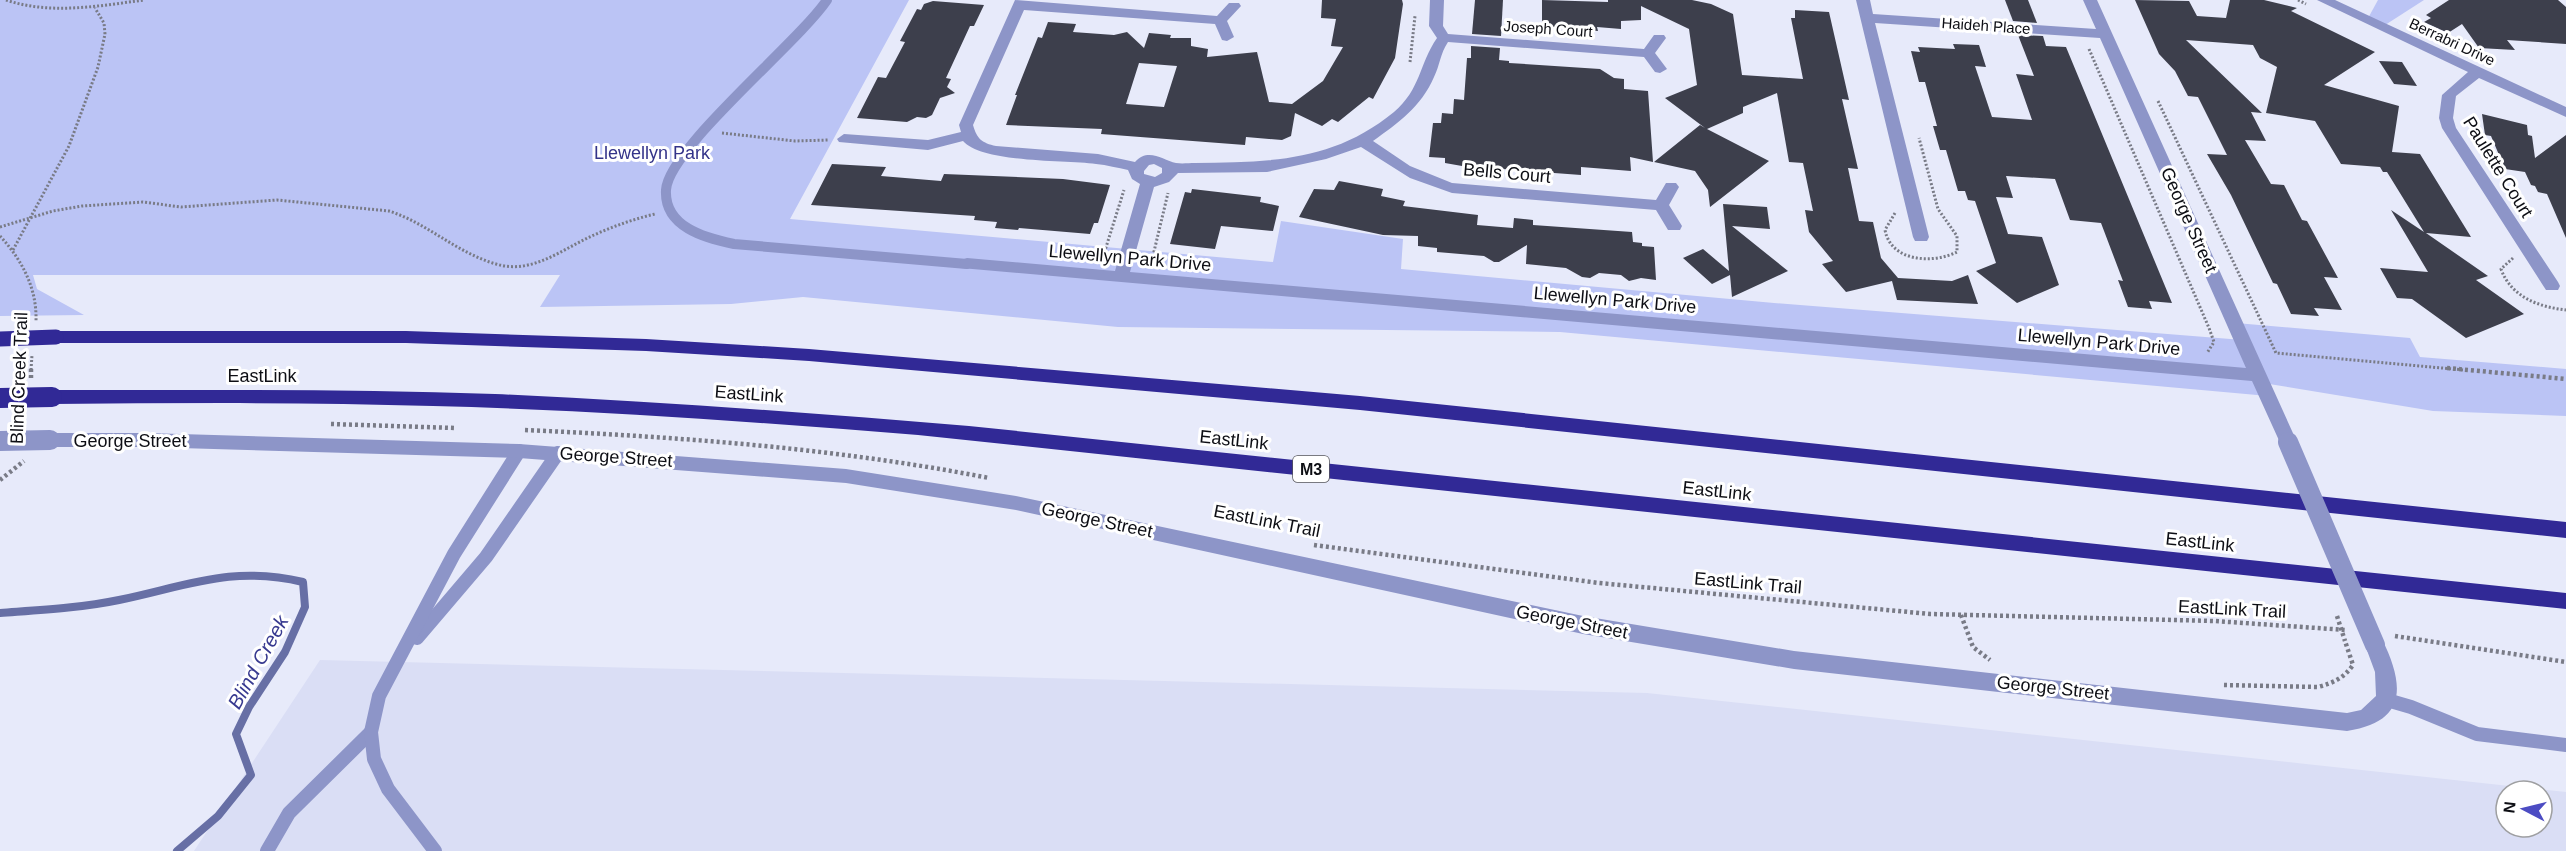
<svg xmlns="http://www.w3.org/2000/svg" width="2566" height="851" viewBox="0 0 2566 851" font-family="Arial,sans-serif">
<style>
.built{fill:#dadef5;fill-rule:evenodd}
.green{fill:#bbc4f5}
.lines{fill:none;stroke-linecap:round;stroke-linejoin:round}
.stream{stroke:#676fa5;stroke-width:8}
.building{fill:#3d3f4c;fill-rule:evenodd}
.path-far1{stroke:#797b86;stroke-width:3;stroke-dasharray:2 2;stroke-linecap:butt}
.path{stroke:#797b86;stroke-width:4.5;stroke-dasharray:3 3;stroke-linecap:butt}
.lane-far1{stroke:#8d95c8;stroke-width:10}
.lane{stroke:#8d95c8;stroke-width:14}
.street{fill:#8d95c8;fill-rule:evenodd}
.highway{fill:#312996;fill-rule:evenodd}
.path-bridge{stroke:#797b86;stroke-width:4.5;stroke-dasharray:3 3;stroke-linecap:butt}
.street-bridge{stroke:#8d95c8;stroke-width:20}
.highway-bridge-far1{stroke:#312996;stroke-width:15}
.highway-bridge{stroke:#312996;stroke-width:20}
.labels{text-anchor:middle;stroke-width:6;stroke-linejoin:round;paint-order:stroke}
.far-street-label{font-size:15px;fill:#0d0e14;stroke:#fff}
.shield{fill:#fff;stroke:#56565a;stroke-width:1.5}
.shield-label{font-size:16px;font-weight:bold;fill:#0d0e14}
.park-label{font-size:18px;fill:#333389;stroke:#fff}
.street-label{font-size:18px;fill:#0d0e14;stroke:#fff}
.water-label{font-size:20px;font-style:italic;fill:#383a90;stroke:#fff}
</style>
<rect width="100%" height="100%" fill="#e7eafa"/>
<path class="built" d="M320 660 1647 693 2566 792V851H194ZM2506 791H2542V827H2506Z"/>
<g class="green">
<path d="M0 0H909L790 219 1273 262 1281 221 1403 239 1401 269 1774 303 2243 340 2236 323 2410 338 2420 357 2566 369V416L2433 411 2263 383 2268 396 1560 332 1118 327 803 297 731 304 540 307 560 275H33L37 289 84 315 0 316Z"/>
<path d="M2378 0H2424L2382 27 2367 20Z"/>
</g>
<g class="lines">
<path class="stream" d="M0 613C40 610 80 608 119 600 187 586 231 565 303 582L305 607 285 652 249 707 236 734 251 775 218 816 177 851"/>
</g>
<g class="building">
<path d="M1322 0H1402L1403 4 1395 58 1373 99 1369 97 1338 122 1332 119 1322 126 1295 113 1291 136 1282 140 1246 137 1245 145 1101 134 1102 129 1006 125 1017 95H1015L1038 37 1042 38 1048 22 1076 24 1073 32 1114 35 1127 32 1144 48 1149 33 1171 35 1170 38H1191V46L1208 49 1207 57 1257 52 1269 102 1292 104 1323 81 1343 47 1331 46 1336 19 1321 18ZM1139 63 1177 66 1164 107 1126 104Z"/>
<path d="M1475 0H1503L1501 36 1472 34Z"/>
<path d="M1542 0 1608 2V0H1692L1711 4 1733 14 1742 75 1803 79 1791 18H1795V10L1829 12 1849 100 1842 99 1858 169 1848 168 1859 221 1873 222 1881 258 1898 278 1952 281 1968 275 1978 304 1897 300 1892 281 1846 292 1822 264 1833 261 1809 232 1805 210 1813 211 1803 163 1789 162 1777 93 1743 107V113L1707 129 1769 161 1710 207 1708 190 1695 171 1654 162 1700 125 1705 128 1665 98 1697 85 1689 29 1641 6V20L1621 21V29L1597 27 1598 31 1542 26Z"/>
<path d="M2005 0H2028L2037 23 2013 21Z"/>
<path d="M2135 0 2189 1 2197 16 2226 18 2230 0H2264L2297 8 2291 11 2375 52 2324 85 2399 106 2392 152 2420 154 2471 237 2426 233 2488 276 2476 280 2524 314 2466 338 2412 299 2397 298 2380 268 2428 272 2391 210 2424 232 2387 172H2383L2380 167 2341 164 2315 121 2266 113 2277 67 2260 58 2253 45 2186 40 2262 113 2251 112 2266 141 2245 140 2271 184 2284 185 2302 220 2307 221 2338 278 2324 277 2342 310 2314 308 2319 316 2291 314 2277 284 2273 283 2231 195 2207 154 2227 155 2198 97 2188 96 2175 71 2159 54Z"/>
<path d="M2449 0H2558L2566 7V44L2507 40 2515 50 2479 48 2462 24 2448 33 2424 22 2431 18 2426 15Z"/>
<path d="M933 1 984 5 974 26H970L946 78 951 79 947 87 955 93 940 98 932 115 926 118 917 117 907 122 857 118 878 77 886 78 905 42 900 41 917 9 921 10 924 4Z"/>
<path d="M2018 35 2043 36 2046 46 2066 47 2172 303 2149 301 2152 309 2128 307 2118 280 2123 281 2101 223 2070 220 2055 179 2006 176 2013 198 1996 197 2008 234 2042 237 2059 285 2017 303 1976 271 1996 263 1975 201 1968 200 1965 191H1958L1946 150H1940L1933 126H1937L1925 82H1919L1911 51 1920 52 1918 47 1955 49 1953 44 1979 45 1986 67 1975 66 1992 117 2032 120 2016 74 2034 76Z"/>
<path d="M1471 46 1500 48 1499 60 1509 61V63L1600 69 1614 78 1624 79V89L1648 91 1653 162 1630 157 1631 171 1581 167V175L1462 166 1445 163V158L1429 157 1433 123H1441L1442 113 1453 114 1454 99 1464 100 1467 58H1471Z"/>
<path d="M2379 61 2402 62 2417 86 2394 84Z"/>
<path d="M2482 114 2527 125 2528 135 2532 136 2535 158 2566 135V238L2547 194 2538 192 2535 186 2531 185 2525 172 2505 169 2491 136 2485 135Z"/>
<path d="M832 164 886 167 881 176 941 181 944 174 1063 179 1110 185 1098 223H1094L1090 234 1019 228 1018 230 995 228 997 222 974 220 975 216 811 205Z"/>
<path d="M1339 181 1383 189 1381 196 1405 201 1403 206 1478 215 1477 225 1513 228 1514 218 1533 220V225L1632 232 1633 242 1642 243V246L1654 247 1656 280 1641 278 1629 281 1621 275 1599 273 1590 278 1582 277 1566 268 1526 264 1527 245 1499 262H1494L1484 256 1437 252V248L1418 246V236L1383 235 1299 217 1314 189 1334 190Z"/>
<path d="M1192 189 1261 197 1260 202 1279 206 1273 231 1221 226 1215 249 1170 244 1185 192 1191 193Z"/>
<path d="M1723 204 1767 207 1770 229 1732 226 1788 271 1732 297 1730 275 1712 284 1683 258 1703 249 1729 271Z"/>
</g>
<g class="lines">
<g class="path-far1">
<path d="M6 0C50 15 99 6 144 0"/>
<path d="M2298 0 2306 4"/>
<path d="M2089 49 2209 328 2214 342 2207 353"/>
<path d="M1410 62 1415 16"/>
<path d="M2158 101 2276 353 2464 370"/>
<path d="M722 133 795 141 828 140"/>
<path d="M1895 213 1885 230C1891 262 1933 264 1957 252V236L1938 209 1919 138"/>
<path d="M0 227 53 211 82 206 143 202 181 207 277 200 389 211C427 223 457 253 496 264 532 275 562 249 594 235 614 226 634 219 655 214"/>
<path d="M0 236C22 260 37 288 36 321"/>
<path d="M13 250 69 146 98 67 105 34 104 23 95 8"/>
<path d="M2513 258 2501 269C2511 297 2539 307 2566 310"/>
<path d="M1102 260 1124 190"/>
<path d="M1151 264 1168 193"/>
<path d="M31 370 32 355"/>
</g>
<g class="path">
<path d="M2447 368 2566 379"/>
<path d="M31 378V368"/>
<path d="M331 424 455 428"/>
<path d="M525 430C681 437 835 448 989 478"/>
<path d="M0 480 24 461"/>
<path d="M1314 545 1599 583 1930 614 2215 621 2346 630"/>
<path d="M1961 615 1973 647 1990 660"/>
<path d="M2395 636 2566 662"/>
<path d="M2224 685 2318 687C2333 683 2344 678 2353 665L2345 641"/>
</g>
<path class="lane-far1" d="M827 0C798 43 668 149 666 190 664 227 705 238 734 244L967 264"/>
<g class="lane">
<path d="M417 638 486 557 558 453"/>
<path d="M2387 700 2411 707 2477 734 2566 745"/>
<path d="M267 851 289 813 371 732"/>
<path d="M435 851 388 789 374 759 371 732 379 696 454 554 519 451"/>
</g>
<g class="street">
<path d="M1015 0 1217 16 1229 3H1239L1241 6 1227 21 1234 37 1227 41 1222 40 1215 24 1024 10 973 125C977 139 982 143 996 146L1098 154 1135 162C1148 147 1163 160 1176 163 1182 164 1189 163 1195 163 1270 162 1333 162 1394 112 1421 89 1419 64 1437 38L1429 26 1430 0H1444L1443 26 1448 34 1644 49 1654 35H1664L1666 38 1655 53 1667 69 1660 73 1655 72 1644 57 1448 42C1440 54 1440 65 1434 77 1421 107 1398 123 1373 141L1410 166 1452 183 1656 200 1666 183H1676L1679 187 1669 205 1682 226 1680 230H1668L1656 210 1452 193 1410 178 1361 147 1326 159 1267 172 1178 173 1169 182 1154 187 1130 272 2246 368 2100 38 1875 23 1929 237 1927 241H1915L1913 237 1856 0H1870L1873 14 2096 29 2083 0H2097L2297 442 2294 447 2288 449 2282 447 2252 381 961 268 959 264 961 260 967 258 1115 271 1140 184 1132 179 1128 170C1118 168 1107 165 1096 164 1065 160 982 163 963 141L928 150 839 142 837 139 844 134 928 140 961 132 959 125ZM1154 164 1162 168V173L1155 177 1144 174V171L1149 165Z"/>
<path d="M2317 0H2335L2566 107V117L2479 78 2456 96 2453 118 2456 128 2558 282 2560 286 2558 290H2546L2442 128 2439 118 2442 95 2468 72Z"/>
<path d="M50 433H146L519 444 846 469 1016 496 1583 616 1794 651 2347 713 2361 710 2376 696 2375 672 2365 645 2368 639 2375 636 2382 639C2405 686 2407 722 2347 731L1794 669 1583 634 1016 510 846 483 519 458 146 447H50L44 445 41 440 44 435Z"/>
</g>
<g class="highway">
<path d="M56 331H406L646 339 809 349 1360 396 2566 522V538L1360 410 809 361 646 351 406 343H56L50 341 47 337 50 333Z"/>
<path d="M52 390C200 390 347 389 495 394 653 401 811 413 969 426L2566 593V609L918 435C756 422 595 410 433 406 306 402 179 403 52 404L46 402 43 397 46 392Z"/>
</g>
<path class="path-bridge" d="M2337 616 2345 641"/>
<g class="street-bridge">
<path d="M0 441 50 440"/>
<path d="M2288 442 2375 645"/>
</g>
<path class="highway-bridge-far1" d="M0 339 56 337"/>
<path class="highway-bridge" d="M0 398 52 397"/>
</g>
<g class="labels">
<g class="far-street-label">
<text transform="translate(1986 26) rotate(4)" y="5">Haideh Place</text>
<text transform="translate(1548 29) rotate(4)" y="5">Joseph Court</text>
<text transform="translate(2452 42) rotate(25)" y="5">Berrabri Drive</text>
</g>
<rect class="shield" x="1293" y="456" width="36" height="26" rx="4.5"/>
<g class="shield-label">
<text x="1311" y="475">M3</text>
</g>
<g class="park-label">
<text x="652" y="159">Llewellyn Park</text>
</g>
<g class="street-label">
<text transform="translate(2498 167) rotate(58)" y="6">Paulette Court</text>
<text transform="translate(1507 173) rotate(5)" y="6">Bells Court</text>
<text transform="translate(2189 220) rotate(66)" y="6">George Street</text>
<text transform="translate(1130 258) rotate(5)" y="6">Llewellyn Park Drive</text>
<text transform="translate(1615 300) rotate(5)" y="6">Llewellyn Park Drive</text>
<text transform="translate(2099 342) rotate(5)" y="6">Llewellyn Park Drive</text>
<text x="262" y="382">EastLink</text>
<text transform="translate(19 378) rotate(-88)" y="6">Blind Creek Trail</text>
<text transform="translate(749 394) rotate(4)" y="6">EastLink</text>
<text transform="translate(1234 440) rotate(6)" y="6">EastLink</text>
<text x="130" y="447">George Street</text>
<text transform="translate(616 457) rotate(4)" y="6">George Street</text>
<text transform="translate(1717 491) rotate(6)" y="6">EastLink</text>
<text transform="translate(1097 520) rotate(12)" y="6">George Street</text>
<text transform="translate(1267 521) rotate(11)" y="6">EastLink Trail</text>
<text transform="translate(2200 542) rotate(6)" y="6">EastLink</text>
<text transform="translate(1748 583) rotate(5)" y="6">EastLink Trail</text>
<text transform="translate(2232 609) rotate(3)" y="6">EastLink Trail</text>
<text transform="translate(1572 622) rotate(11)" y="6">George Street</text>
<text transform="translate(2053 688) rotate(6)" y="6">George Street</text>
</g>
<g class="water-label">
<text transform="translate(258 662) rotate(-61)" y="7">Blind Creek</text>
</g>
</g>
<g transform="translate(2524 809) rotate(277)"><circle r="28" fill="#ffffff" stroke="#9e9fa1" stroke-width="1.5"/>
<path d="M0-4.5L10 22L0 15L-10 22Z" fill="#4c4cc3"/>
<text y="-9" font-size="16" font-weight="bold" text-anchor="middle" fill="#0d0e14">N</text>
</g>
</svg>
